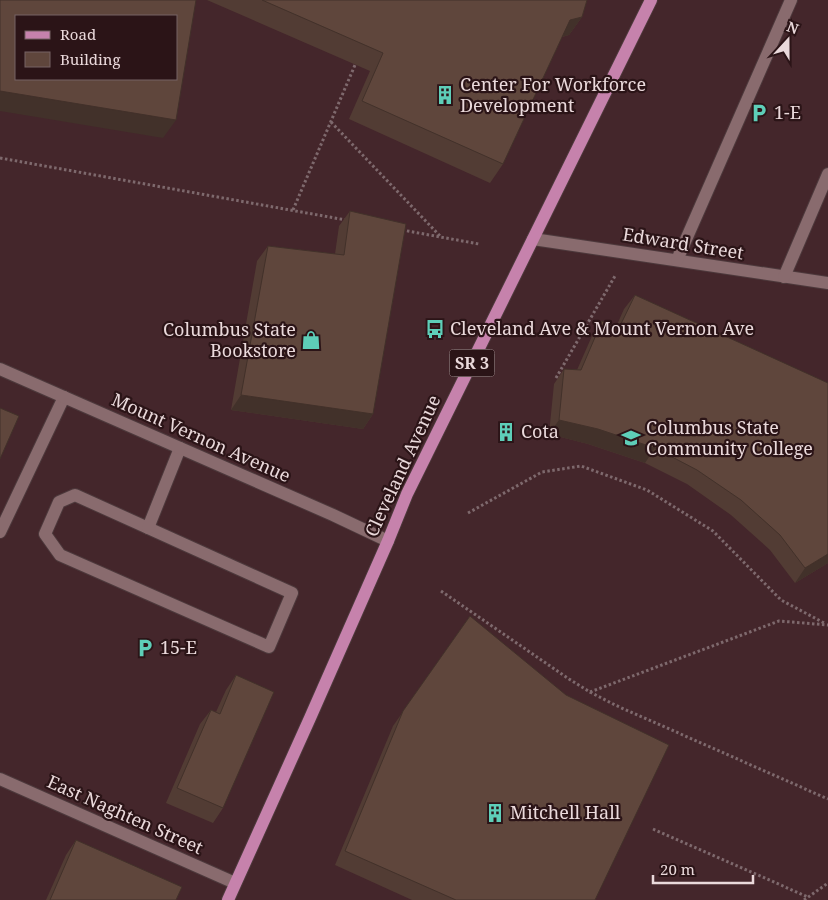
<svg xmlns="http://www.w3.org/2000/svg" width="828" height="900" viewBox="0 0 828 900" font-family="'Noto Serif',serif">
<style>
.built{fill:#44262b;fill-rule:evenodd}
.lines{fill:none;stroke-linecap:round;stroke-linejoin:round}
.service-casing{stroke:#4d393c;stroke-width:14}
.secondary-casing{stroke:#4d393c;stroke-width:14}
.primary-casing{stroke:#4d393c;stroke-width:14}
.path{stroke:#7e696d;stroke-width:3;stroke-dasharray:2.5 2.5;stroke-linecap:butt}
.service{stroke:#896b6e;stroke-width:12}
.secondary{stroke:#896b6e;stroke-width:12}
.primary{stroke:#c682ac;stroke-width:12}
.wall{fill:#523c34}
.shaded-wall{fill:#42312a}
.building{fill:#5f463c;stroke:#42312a;fill-rule:evenodd}
.labels{text-anchor:middle;stroke-width:4.5;stroke-linejoin:round;paint-order:stroke}
.shield{fill:#2b1417;stroke:#b19ea0;stroke-width:1}
.shield-label{font-size:16px;font-weight:bold;fill:#ead9db}
.poi-label{font-size:18px;fill:#ead9db;stroke:#2b1417;text-anchor:start}
.street-label{font-size:18px;fill:#ead9db;stroke:#2b1417}
</style>
<rect width="100%" height="100%" fill="#351d21"/>
<path class="built" d="M0 0H828V900H0ZM16 16H176V79H16Z"/>
<g class="lines">
<g class="service-casing">
<g id="service">
<path d="M533 239 828 283"/>
<path d="M677 260 791 0"/>
<path d="M784 277 828 174"/>
<path d="M75 495 292 593 269 647 60 555 45 534 59 502Z"/>
<path d="M148 528 180 448"/>
<path d="M0 532 64 397"/>
</g>
</g>
<g class="secondary-casing">
<g id="secondary">
<path d="M0 369 333 515 388 541"/>
<path d="M0 779 235 883"/>
</g>
</g>
<g class="primary-casing">
<path id="primary" d="M228 900 310 718 388 541 407 494 651 0"/>
</g>
<g class="path">
<path d="M331 122 441 237"/>
<path d="M0 158 346 220"/>
<path d="M293 210 355 65"/>
<path d="M402 230 479 244"/>
<path d="M556 378 615 276"/>
<path d="M468 513 542 472 581 466 647 490 713 531 781 600 826 624"/>
<path d="M441 591 569 679 590 692 779 621 828 625"/>
<path d="M590 692 615 705 828 799"/>
<path d="M653 829 808 897"/>
<path d="M804 900 828 883"/>
</g>
<use href="#service" class="service"/>
<use href="#secondary" class="secondary"/>
<use href="#primary" class="primary"/>
</g>
<g class="wall">
<path d="M207 0H587L582 17 569 35 562 37 503 164 490 183 349 119 370 71Z"/>
<path d="M350 211 373 414 363 429 231 410 257 261 268 246 335 254 339 226Z"/>
<path d="M635 295 828 563 795 583 770 550 731 515 687 484 645 463 588 444 549 434 554 384 564 369 577 370 592 336 602 321 616 327 624 309Z"/>
<path d="M470 616 595 900H412L335 865 393 726Z"/>
<path d="M236 675 223 808 213 823 166 803 200 724 211 710 216 712 226 690Z"/>
<path d="M76 840 176 900H46L66 855Z"/>
</g>
<g class="shaded-wall">
<path d="M582 17 569 35 557 38 570 20Z"/>
<path d="M0 91 176 120 163 138 0 111Z"/>
<path d="M241 395 373 414 363 429 231 410Z"/>
<path d="M559 420 598 429 655 448 645 463 588 444 549 434Z"/>
<path d="M828 554V563L795 583 805 568Z"/>
</g>
<g class="building">
<path d="M0 0H196L176 120 0 91ZM16 16H176V79H16Z"/>
<path d="M262 0H587L582 17 570 20 503 164 362 101 383 53Z"/>
<path d="M350 211 406 224 373 414 241 395 268 246 344 255Z"/>
<path d="M635 295 828 383V554L805 568 780 535 741 500 697 470 655 448 598 429 559 420 564 369 581 370 602 321 619 328Z"/>
<path d="M0 408 19 416 0 459Z"/>
<path d="M470 616 566 695 669 745 595 900H456L345 851 403 711Z"/>
<path d="M236 675 274 692 223 808 177 788 211 710 220 714Z"/>
<path d="M76 840 182 887 176 900H50Z"/>
</g>
<defs>
<g id="building-bare" transform="scale(1.5)"><path d="M-4-6H4V6H1V3H-1V6H-4ZM-2.5-4.3h1.7v1.8h-1.7ZM.8-4.3h1.7v1.8H.8ZM-2.5-1h1.7V.8h-1.7ZM.8-1h1.7V.8H.8Z" fill="#5eceb8" stroke="#2b1417" stroke-width="2.5" paint-order="stroke"/></g>
<g id="parking-bare" transform="scale(1.5)"><path d="M-3.5-5.5H1a3.5 3.5 0 0 1 0 7H-1V5.5H-3.5ZM-1-3.4V-.6H.8a1.4 1.4 0 0 0 0-2.8Z" fill="#5eceb8" stroke="#2b1417" stroke-width="2.5" paint-order="stroke"/></g>
<g id="bus-bare" transform="scale(1.5)"><path d="M-5-6H5V4H4V6H2V4H-2V6H-4V4H-5ZM-3.5-4V0h7V-4ZM-3.5 1.2v1.5H-2V1.2ZM2 1.2v1.5H3.5V1.2Z" fill="#5eceb8" stroke="#2b1417" stroke-width="2.5" paint-order="stroke"/></g>
<g id="shop-bare" transform="scale(1.5)"><path d="M-5-2.5h2.3a2.7 3.5 0 0 1 5.4 0H5L5.5 6h-11ZM-1.5-2.5h3a1.5 2.3 0 0 0-3 0Z" fill="#5eceb8" stroke="#2b1417" stroke-width="2.5" paint-order="stroke"/></g>
<g id="university-bare" transform="scale(1.5)"><path d="M0-5L7-2L0 1L-7-2ZM-4 1L0 2.5L4 1V4Q0 6-4 4Z" fill="#5eceb8" stroke="#2b1417" stroke-width="2.5" paint-order="stroke"/></g>
</defs>
<g fill-rule="evenodd">
<use href="#building-bare" x="445" y="95"/>
<use href="#parking-bare" x="759" y="113"/>
<use href="#bus-bare" x="435" y="329"/>
<use href="#shop-bare" x="311" y="340"/>
<use href="#building-bare" x="506" y="432"/>
<use href="#university-bare" x="631" y="438"/>
<use href="#parking-bare" x="145" y="648"/>
<use href="#building-bare" x="495" y="813"/>
</g>
<g class="labels">
<rect class="shield" x="449.5" y="349.5" width="45" height="27" rx="4"/>
<g class="shield-label">
<text x="472" y="369">SR 3</text>
</g>
<g class="poi-label">
<text x="460" y="91">Center For Workforce<tspan x="460" dy="21">Development</tspan></text>
<text x="774" y="119">1-E</text>
<text x="450" y="335">Cleveland Ave &amp; Mount Vernon Ave</text>
<text x="296" y="336" text-anchor="end">Columbus State<tspan x="296" dy="21">Bookstore</tspan></text>
<text x="646" y="434">Columbus State<tspan x="646" dy="21">Community College</tspan></text>
<text x="521" y="438">Cota</text>
<text x="160" y="654">15-E</text>
<text x="510" y="819">Mitchell Hall</text>
</g>
<g class="street-label">
<text transform="translate(683 244) rotate(9)" y="6">Edward Street</text>
<text transform="translate(201 438) rotate(24)" y="6">Mount Vernon Avenue</text>
<text transform="translate(403 466) rotate(-65)" y="6">Cleveland Avenue</text>
<text transform="translate(125 815) rotate(24)" y="6">East Naghten Street</text>
</g>
</g>
<rect x="15" y="15" width="162" height="65" fill="#2b1417" stroke="#776365"/>
<rect x="25" y="31" width="25" height="8" fill="#c682ac" stroke="#776365"/>
<text x="60" y="40" font-size="15" fill="#ead9db">Road</text>
<rect x="25" y="52" width="25" height="15" fill="#5f463c" stroke="#776365"/>
<text x="60" y="65" font-size="15" fill="#ead9db">Building</text>
<g transform="translate(788 40) rotate(21)" stroke="#2b1417" stroke-width="4" paint-order="stroke">
<path d="M0-4L9 19L0 12L-9 19Z" fill="#ead9db"/>
<text y="-8" font-size="14" font-weight="bold" text-anchor="middle" fill="#ead9db">N</text>
</g>
<path d="M653 875v8h100v-8" fill="none" stroke="#ead9db" stroke-width="2.5"/>
<text x="660" y="875" font-size="15" fill="#ead9db" stroke="#2b1417" stroke-width="4" paint-order="stroke">20 m</text>
</svg>
